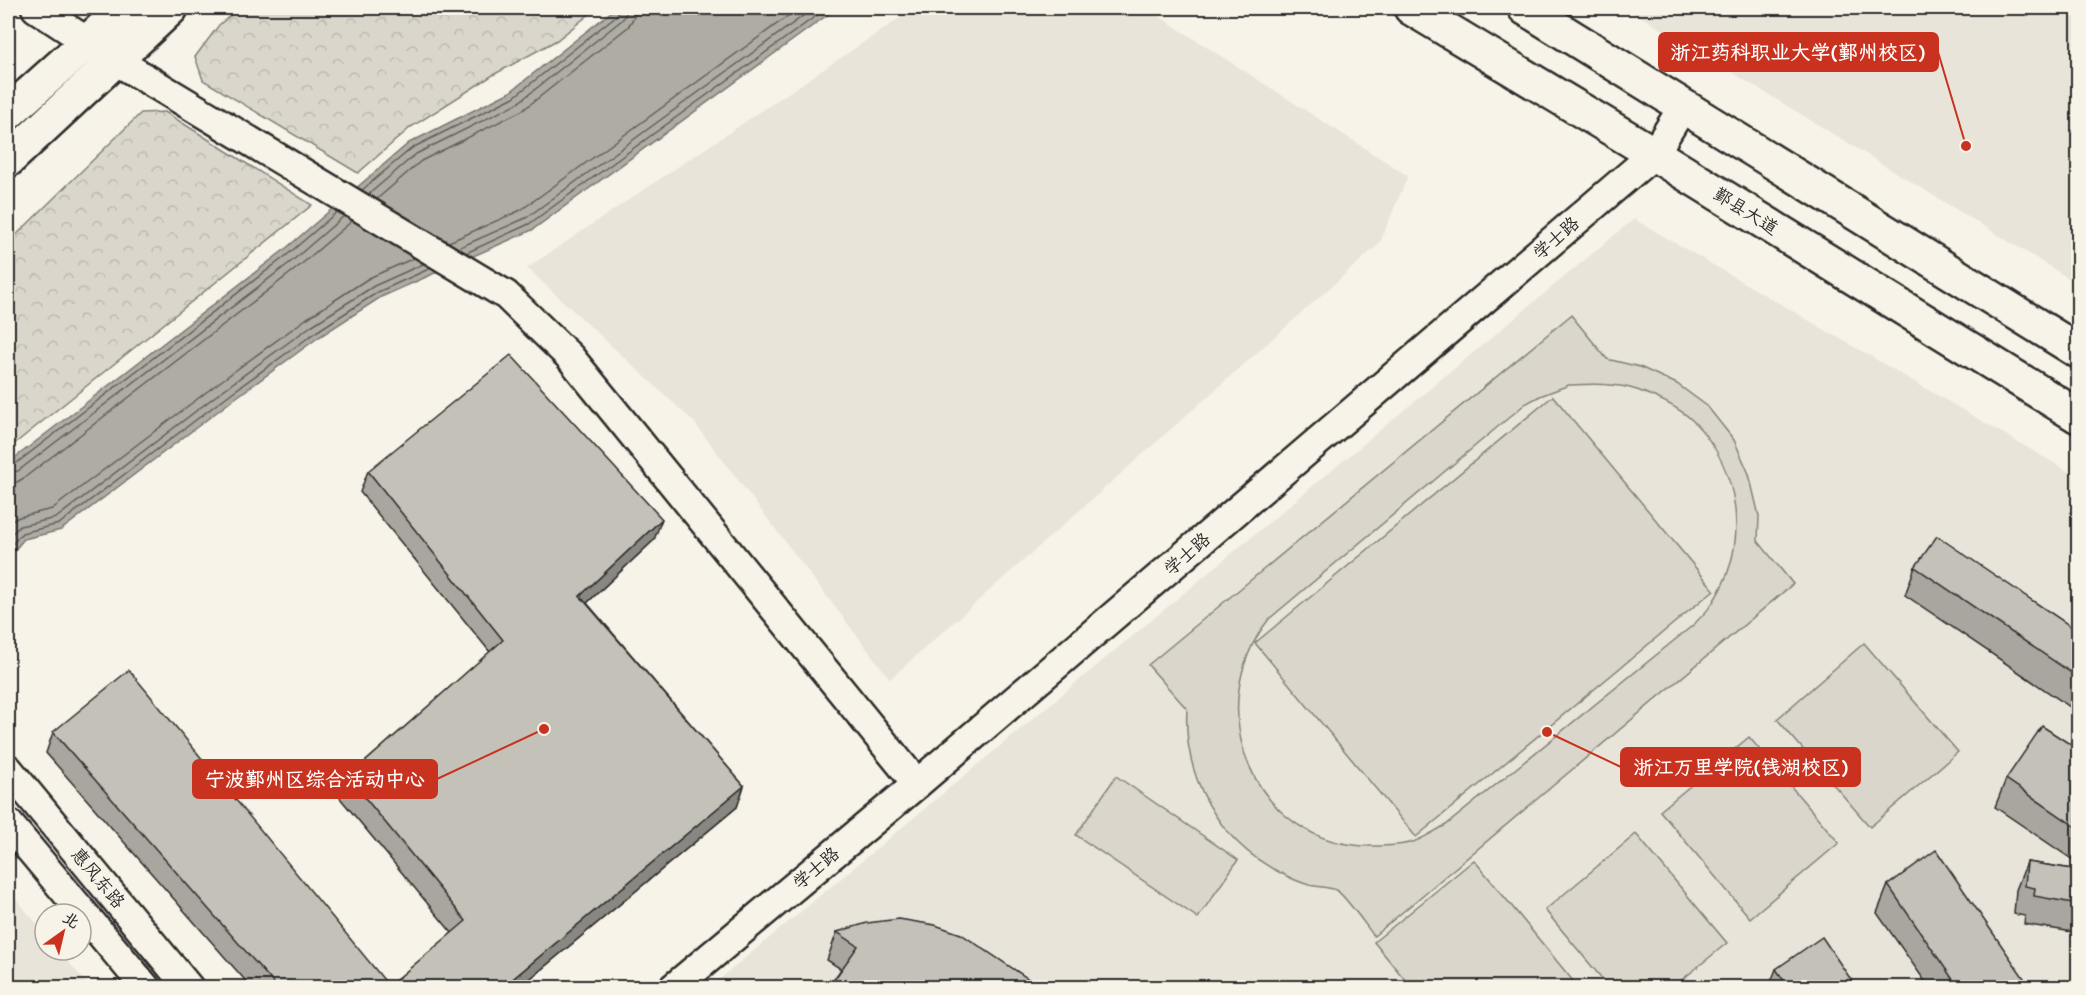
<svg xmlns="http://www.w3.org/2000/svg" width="2086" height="995" viewBox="0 0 2086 995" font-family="Mali,'LXGW WenKai TC',sans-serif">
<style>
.built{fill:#e8e4da}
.grass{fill:#dad6cc;stroke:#82807c;stroke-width:1.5;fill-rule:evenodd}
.park{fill:url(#park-crowns);stroke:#82807c;stroke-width:1.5}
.water{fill:#afaca4;stroke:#7a7874;stroke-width:1.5}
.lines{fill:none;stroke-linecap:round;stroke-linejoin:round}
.shore{stroke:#605f5b;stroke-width:1.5}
.minor-casing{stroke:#2b2b2b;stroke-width:33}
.major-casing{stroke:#2b2b2b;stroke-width:38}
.minor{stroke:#f7f3e8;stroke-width:28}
.major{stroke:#f7f3e8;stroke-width:33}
.wall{fill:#a9a69f;stroke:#2b2b2b;stroke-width:1.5}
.shaded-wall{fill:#898782;stroke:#2b2b2b;stroke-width:1.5}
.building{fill:#c4c1b9;stroke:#2b2b2b;stroke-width:1.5}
.labels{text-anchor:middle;stroke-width:6;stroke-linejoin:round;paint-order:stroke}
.street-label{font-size:18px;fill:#2b2b2b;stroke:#f7f3e8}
.leader{fill:none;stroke:#c8321e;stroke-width:2}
.callout-dot{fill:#c8321e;stroke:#f7f3e8;stroke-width:2}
.callout{fill:#c8321e;stroke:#c8321e;stroke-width:2}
.callout-label{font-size:20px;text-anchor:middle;font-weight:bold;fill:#fff}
</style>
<defs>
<pattern id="park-crowns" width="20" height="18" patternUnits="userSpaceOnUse" patternTransform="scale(1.5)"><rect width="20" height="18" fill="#dad6cc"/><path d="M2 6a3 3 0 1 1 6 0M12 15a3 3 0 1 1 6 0" fill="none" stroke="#bbb8af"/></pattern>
</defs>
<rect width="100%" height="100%" fill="#f7f3e8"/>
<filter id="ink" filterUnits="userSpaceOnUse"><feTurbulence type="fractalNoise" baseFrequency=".0167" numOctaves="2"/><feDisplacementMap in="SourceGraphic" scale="12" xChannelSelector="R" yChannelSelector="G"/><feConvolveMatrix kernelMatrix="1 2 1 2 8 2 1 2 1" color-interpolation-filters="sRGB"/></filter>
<g filter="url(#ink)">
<g class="built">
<path d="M915 8H1146L1408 176 1379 244 890 679 693 421 527 268Z"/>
<path d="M1627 8H2078V284Z"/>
<path d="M1634 219 2078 477V987L709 988Z"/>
<path d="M8 889 45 934V950H58L90 987H8Z"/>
</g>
<g class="grass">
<path d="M1571 315 1607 359 1640 367 1677 384 1707 406 1734 440 1749 474 1759 516 1758 541 1793 584 1374 936C1367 927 1344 894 1336 890 1328 887 1317 887 1309 885 1299 882 1288 877 1279 872 1218 841 1183 777 1187 709L1148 665ZM1569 385C1591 384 1617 383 1637 390 1656 397 1679 407 1693 421 1741 469 1750 545 1713 602 1708 611 1699 619 1692 626L1446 825C1436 830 1425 838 1413 842 1400 846 1386 846 1372 846 1254 847 1198 709 1269 619L1525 404 1540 396Z"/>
<path d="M1553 396 1714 590 1416 837 1255 643Z"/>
<path d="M1864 643 1958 752 1870 827 1777 719Z"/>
<path d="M1749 737 1839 843 1750 918 1660 811Z"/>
<path d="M1116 776 1238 860 1198 918 1076 835Z"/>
<path d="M1636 834 1727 943 1673 987H1609L1545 910Z"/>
<path d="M1474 860 1578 987H1411L1374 942Z"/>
</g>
<g class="park">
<path d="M239 8H597L557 40 493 75 411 127 358 173 203 80 195 57 219 25Z"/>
<path d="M165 112 312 205 8 449V243L141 113Z"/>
</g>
<path class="water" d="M616 8H837L532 230 381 297 319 337 234 399 61 530 24 539 8 558V463L284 250 409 143 510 92Z"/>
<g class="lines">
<g class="shore">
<path d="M362 190 412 148 514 97 617 15 619 8"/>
<path d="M369 194 416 154 518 103 622 20 626 14 627 8"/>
<path d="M377 199 421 161 523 110 628 27 634 17 636 8"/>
<path d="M449 242 521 210 799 8"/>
<path d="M458 248 526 218 814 8"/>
<path d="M466 253 529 224 827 8"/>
<path d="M8 467 14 465 287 255 337 212"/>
<path d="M8 474 18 471 292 261 344 216"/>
<path d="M8 483 17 482 24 478 297 268 352 221"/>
<path d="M8 523 19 517 52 509 221 381 306 319 369 278 414 258"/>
<path d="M8 537 20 526 56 518 226 388 311 326 374 286 423 264"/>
<path d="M8 549 22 533 59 524 230 394 316 332 378 292 431 268"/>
</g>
<g class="minor-casing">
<g id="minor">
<path d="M36 8 115 60 506 295 570 357 917 784"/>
<path d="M8 769 189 988"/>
<path d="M8 823 146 988"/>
<path d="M673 988 917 784 1654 154 1684 105"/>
</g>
</g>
<g class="major-casing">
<g id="major">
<path d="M1411 8 1654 154 2078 416"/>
<path d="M1525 8 2078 351"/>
<path d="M8 113 125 8"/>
<path d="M8 160 171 8"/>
</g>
</g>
<use href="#minor" class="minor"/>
<use href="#major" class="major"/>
</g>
<g class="wall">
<path d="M368 471 654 540 587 603 744 786 737 807 520 987H251L46 753 53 732 389 986 452 933 340 798 348 777 490 652 360 492Z"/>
<path d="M1915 567 2079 632V713L1905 595Z"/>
<path d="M2079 750V864L1995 807 2006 779Z"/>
<path d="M2027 862 2079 870V933L2024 924 2025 916 2014 914 2016 890Z"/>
<path d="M1888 885 2030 987H1929L1877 913Z"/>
<path d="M837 932 1036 984 1035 987H829L841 969 827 960Z"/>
<path d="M1776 969 1856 987H1769Z"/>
</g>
<g class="shaded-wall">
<path d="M662 519 654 540 573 616 580 596Z"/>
<path d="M744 786 737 807 520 987H503Z"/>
</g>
<g class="building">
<path d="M511 355 662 519 580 596 744 786 503 987H277L53 732 129 670 389 986 466 921 348 777 503 640 368 471Z"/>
<path d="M1937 536 2079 632V678L1915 567Z"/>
<path d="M2042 726 2079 750V829L2006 779Z"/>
<path d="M1936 850 2030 987H1958L1888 885Z"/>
<path d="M2027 862 2079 870V904L2034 896 2035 888 2025 886Z"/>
<path d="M899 919 935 925 961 934 1036 984 1034 987H829L858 946 837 932 867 923Z"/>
<path d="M1822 937 1856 987H1788L1776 969Z"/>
</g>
</g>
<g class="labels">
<g class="street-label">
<text transform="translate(1746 211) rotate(32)" y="6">鄞县大道</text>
<text transform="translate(1556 238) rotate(-41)" y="6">学士路</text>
<text transform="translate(1187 554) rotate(-41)" y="6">学士路</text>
<text transform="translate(816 868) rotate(-40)" y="6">学士路</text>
<text transform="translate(98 878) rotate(50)" y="6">惠风东路</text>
</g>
</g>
<path class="leader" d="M1966 146L1938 52M1547 732L1621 767M544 729L437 779"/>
<g class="callout-dot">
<circle cx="1966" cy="146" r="6"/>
<circle cx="1547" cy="732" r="6"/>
<circle cx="544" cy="729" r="6"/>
</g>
<g class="callout">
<rect x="1659" y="33" width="279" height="38" rx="6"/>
<rect x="1621" y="748" width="239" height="38" rx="6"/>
<rect x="193" y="760" width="244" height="38" rx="6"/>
</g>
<g class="callout-label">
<text x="1798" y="59">浙江药科职业大学(鄞州校区)</text>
<text x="1741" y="774">浙江万里学院(钱湖校区)</text>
<text x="315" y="786">宁波鄞州区综合活动中心</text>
</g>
<rect width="2086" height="995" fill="none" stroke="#f7f3e8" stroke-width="30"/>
<rect x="15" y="15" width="2056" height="965" fill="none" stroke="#2b2b2b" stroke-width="2" filter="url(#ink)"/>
<g transform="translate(63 932) rotate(34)"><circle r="28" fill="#f7f3e8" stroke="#a5a39c" stroke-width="1.5"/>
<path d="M0-4.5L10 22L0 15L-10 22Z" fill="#c8321e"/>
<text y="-9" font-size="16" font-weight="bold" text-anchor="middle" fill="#2b2b2b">北</text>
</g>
</svg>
